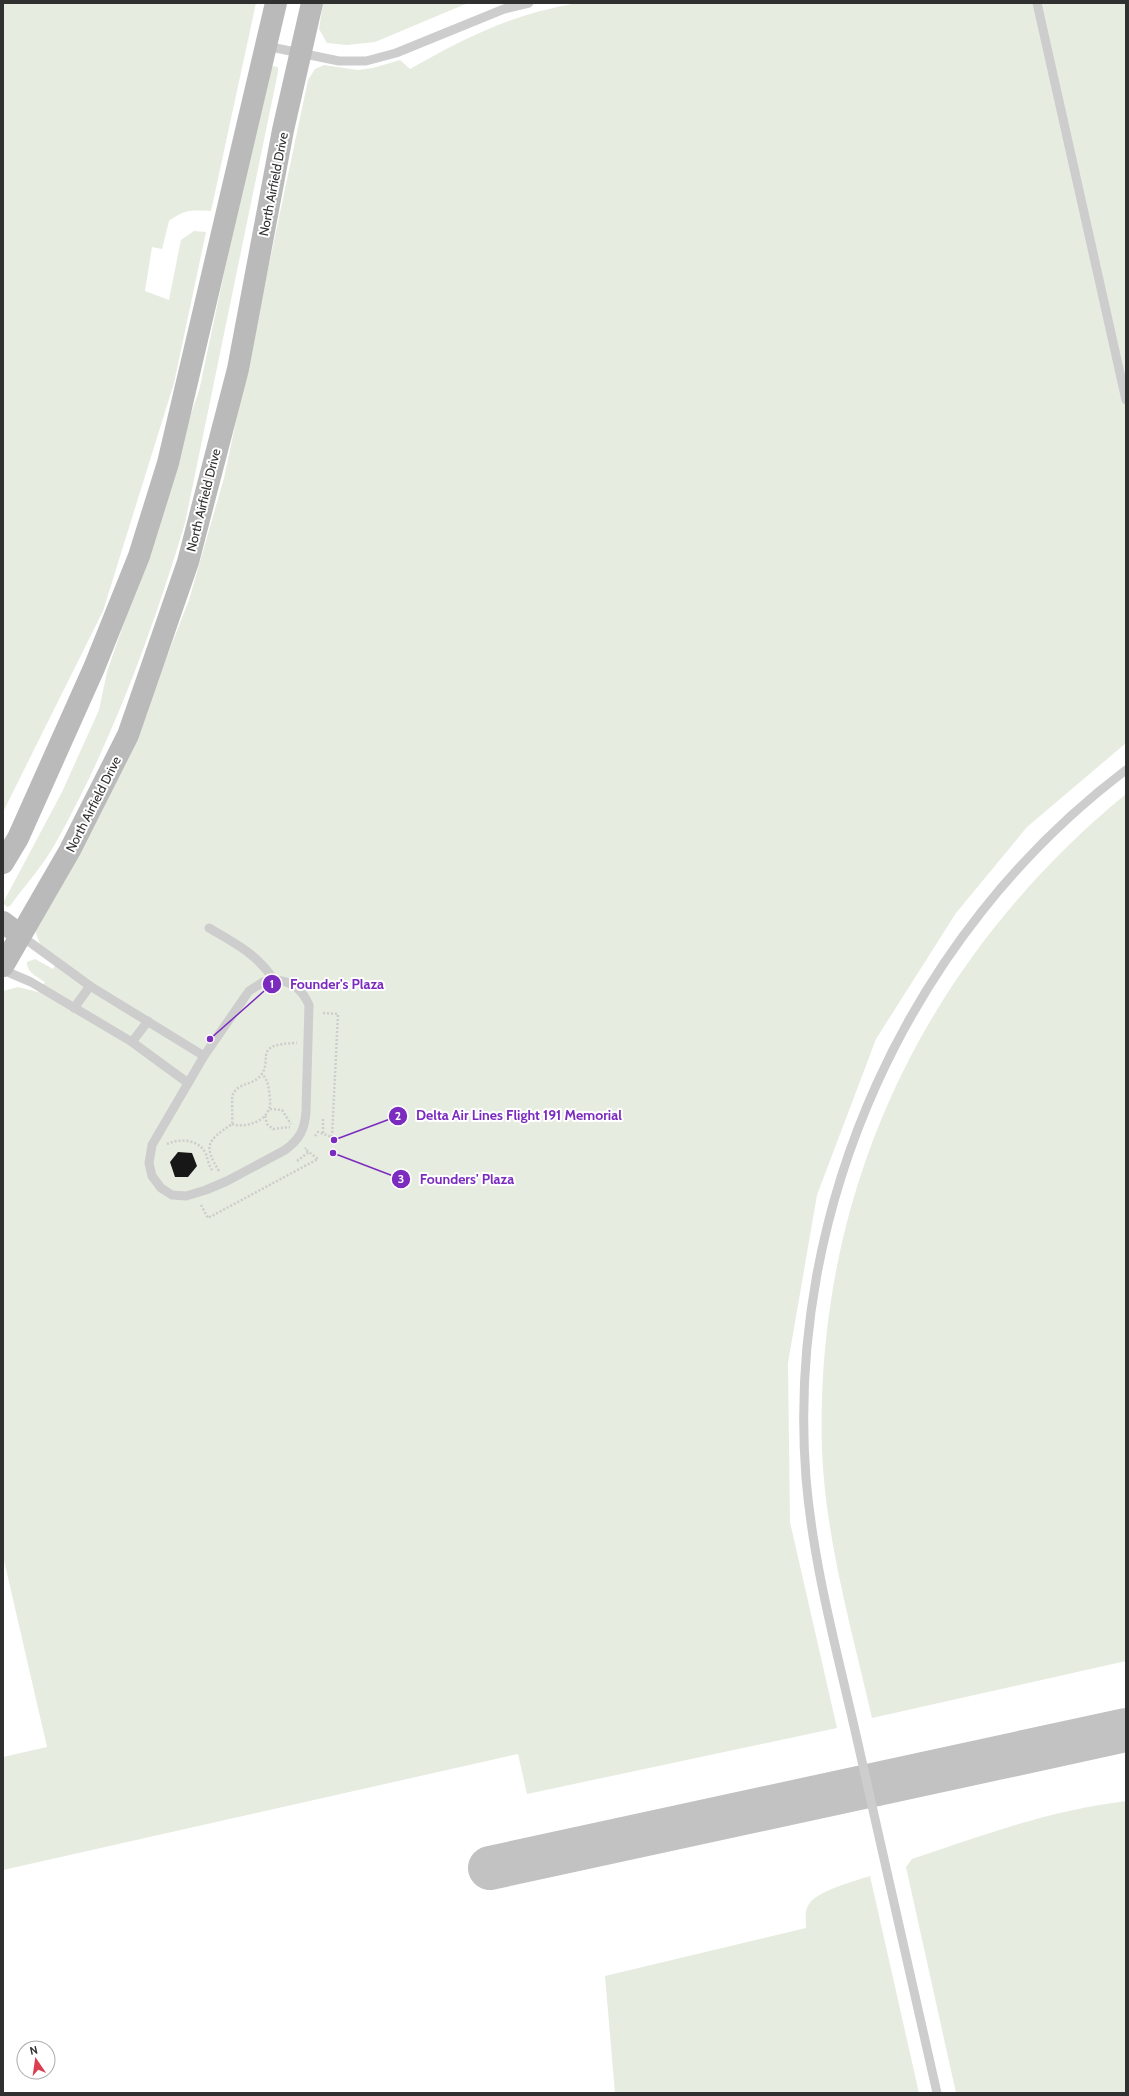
<svg xmlns="http://www.w3.org/2000/svg" width="1129" height="2096" viewBox="0 0 1129 2096" font-family="Cabin,sans-serif">
<style>
.green{fill:#e6ecdf}
.lines{fill:none;stroke-linecap:round;stroke-linejoin:round}
.taxiway{stroke:#c2c2c2;stroke-width:44}
.building{fill:#171717}
.path{stroke:#cdcdcd;stroke-width:2.5;stroke-dasharray:2 2;stroke-linecap:butt}
.lane{stroke:#cdcdcd;stroke-width:9}
.secondary{stroke:#bababa;stroke-width:22}
.labels{text-anchor:middle;stroke-width:4;stroke-linejoin:round;paint-order:stroke}
.street-label{font-size:13px;fill:#303030;stroke:#fff}
.leader{fill:none;stroke:#7b2cbf;stroke-width:1.5}
.callout-dot{fill:#7b2cbf;stroke:#fff;stroke-width:1.5}
.mark-label{font-size:12px;text-anchor:middle;font-weight:bold;fill:#fff}
.callout-label{font-size:14px;text-anchor:middle;font-weight:bold;fill:#7b2cbf;stroke:#fff;stroke-width:4;stroke-linejoin:round;paint-order:stroke}
</style>
<rect width="100%" height="100%" fill="#fff"/>
<g class="green">
<path d="M3 3H256L211 211C191 210 185 209 169 221L162 249 152 247 145 291 169 300 181 240 194 231 206 232 174 383 103 611 3 812Z"/>
<path d="M323 3H468L375 42 347 45 327 43 319 29Z"/>
<path d="M578 3H1126V743L1027 827 956 913 876 1039 817 1195 788 1363 790 1522 837 1728 527 1794 518 1754 3 1870V1757L47 1747 3 1556V991L18 987 38 992 45 982C37 977 26 971 27 962L35 959 53 969 59 958 40 944 35 931 131 748 189 600 224 478 308 80 315 69 324 65 358 70 373 68 400 60 410 69C467 37 512 14 578 3Z"/>
<path d="M272 66 278 67V72L185 523C153 630 110 747 55 844 43 866 25 885 10 906L7 907 3 903 62 792 99 710 107 672 151 544 173 464 199 391 242 189Z"/>
<path d="M1126 794V1661L872 1718C852 1630 826 1542 822 1451 814 1190 926 958 1126 794Z"/>
<path d="M1126 1801V2093H956L906 1867 912 1859C983 1835 1051 1810 1126 1801Z"/>
<path d="M870 1876 919 2093H615L605 1976 806 1928C806 1920 804 1912 809 1904 817 1891 855 1881 870 1876Z"/>
</g>
<g class="lines">
<path class="taxiway" d="M490 1868 1126 1730"/>
</g>
<path class="building" d="M178 1152 192 1153 197 1166 188 1177H175L170 1162Z"/>
<g class="lines">
<g class="path">
<path d="M270 1109 282 1110 291 1124"/>
<path d="M265 1116 267 1124 273 1129 290 1127"/>
<path d="M323 1119V1134"/>
<path d="M232 1124C243 1128 264 1123 269 1109 271 1104 270 1097 269 1091 268 1084 267 1079 262 1074"/>
<path d="M315 1136 318 1132 332 1137 338 1014 323 1013"/>
<path d="M167 1144C180 1138 199 1139 206 1154 208 1160 209 1167 213 1171"/>
<path d="M297 1161 309 1152"/>
<path d="M219 1171C203 1145 207 1141 232 1124 233 1116 231 1098 233 1094 238 1084 249 1085 257 1079 278 1062 247 1044 297 1043"/>
<path d="M201 1205 208 1218 318 1159 305 1149 306 1148"/>
</g>
<g class="lane">
<path d="M1037 3 1126 400"/>
<path d="M266 46 339 61H366L396 53 504 9 529 3"/>
<path d="M209 928C235 943 258 955 274 980"/>
<path d="M20 935 90 986 204 1056"/>
<path d="M3 970 31 982 132 1042 188 1083"/>
<path d="M274 980C292 981 302 989 309 1005L306 1111C305 1129 300 1139 285 1150L227 1181 206 1190 186 1196 172 1195 161 1188 152 1176 149 1163 152 1145 204 1056 249 991 263 982Z"/>
<path d="M74 1008 90 986"/>
<path d="M132 1042 148 1021"/>
<path d="M937 2093C909 1971 881 1849 854 1726 835 1644 813 1562 806 1478 785 1207 909 934 1126 770"/>
</g>
<g class="secondary">
<path d="M3 863 18 838 94 668 139 556 168 463 276 3"/>
<path d="M3 922 20 935"/>
<path d="M3 966 70 850 128 735 188 562 238 369 283 130 312 3"/>
</g>
</g>
<g class="labels">
<g class="street-label">
<text transform="translate(273 184) rotate(-79)" y="5">North Airfield Drive</text>
<text transform="translate(203 500) rotate(-76)" y="5">North Airfield Drive</text>
<text transform="translate(93 804) rotate(-63)" y="5">North Airfield Drive</text>
</g>
</g>
<path class="leader" d="M210 1039L272 984M334 1140L398 1116M333 1153L401 1179"/>
<g class="callout-dot">
<circle cx="210" cy="1039" r="4"/>
<circle cx="334" cy="1140" r="4"/>
<circle cx="333" cy="1153" r="4"/>
<circle cx="272" cy="984" r="10"/>
<circle cx="398" cy="1116" r="10"/>
<circle cx="401" cy="1179" r="10"/>
</g>
<g class="mark-label">
<text x="272" y="988">1</text>
<text x="398" y="1120">2</text>
<text x="401" y="1183">3</text>
</g>
<g class="callout-label">
<text x="337" y="989">Founder's Plaza</text>
<text x="519" y="1120">Delta Air Lines Flight 191 Memorial</text>
<text x="467" y="1184">Founders' Plaza</text>
</g>
<rect width="1129" height="2096" fill="none" stroke="#303030" stroke-width="8"/>
<g transform="translate(36 2060) rotate(347)"><circle r="19" fill="#ffffff" stroke="#acacac"/>
<path d="M0-3L7 15L0 10L-7 15Z" fill="#da3f51"/>
<text y="-6" font-size="11" font-weight="bold" text-anchor="middle" fill="#303030">N</text>
</g>
</svg>
